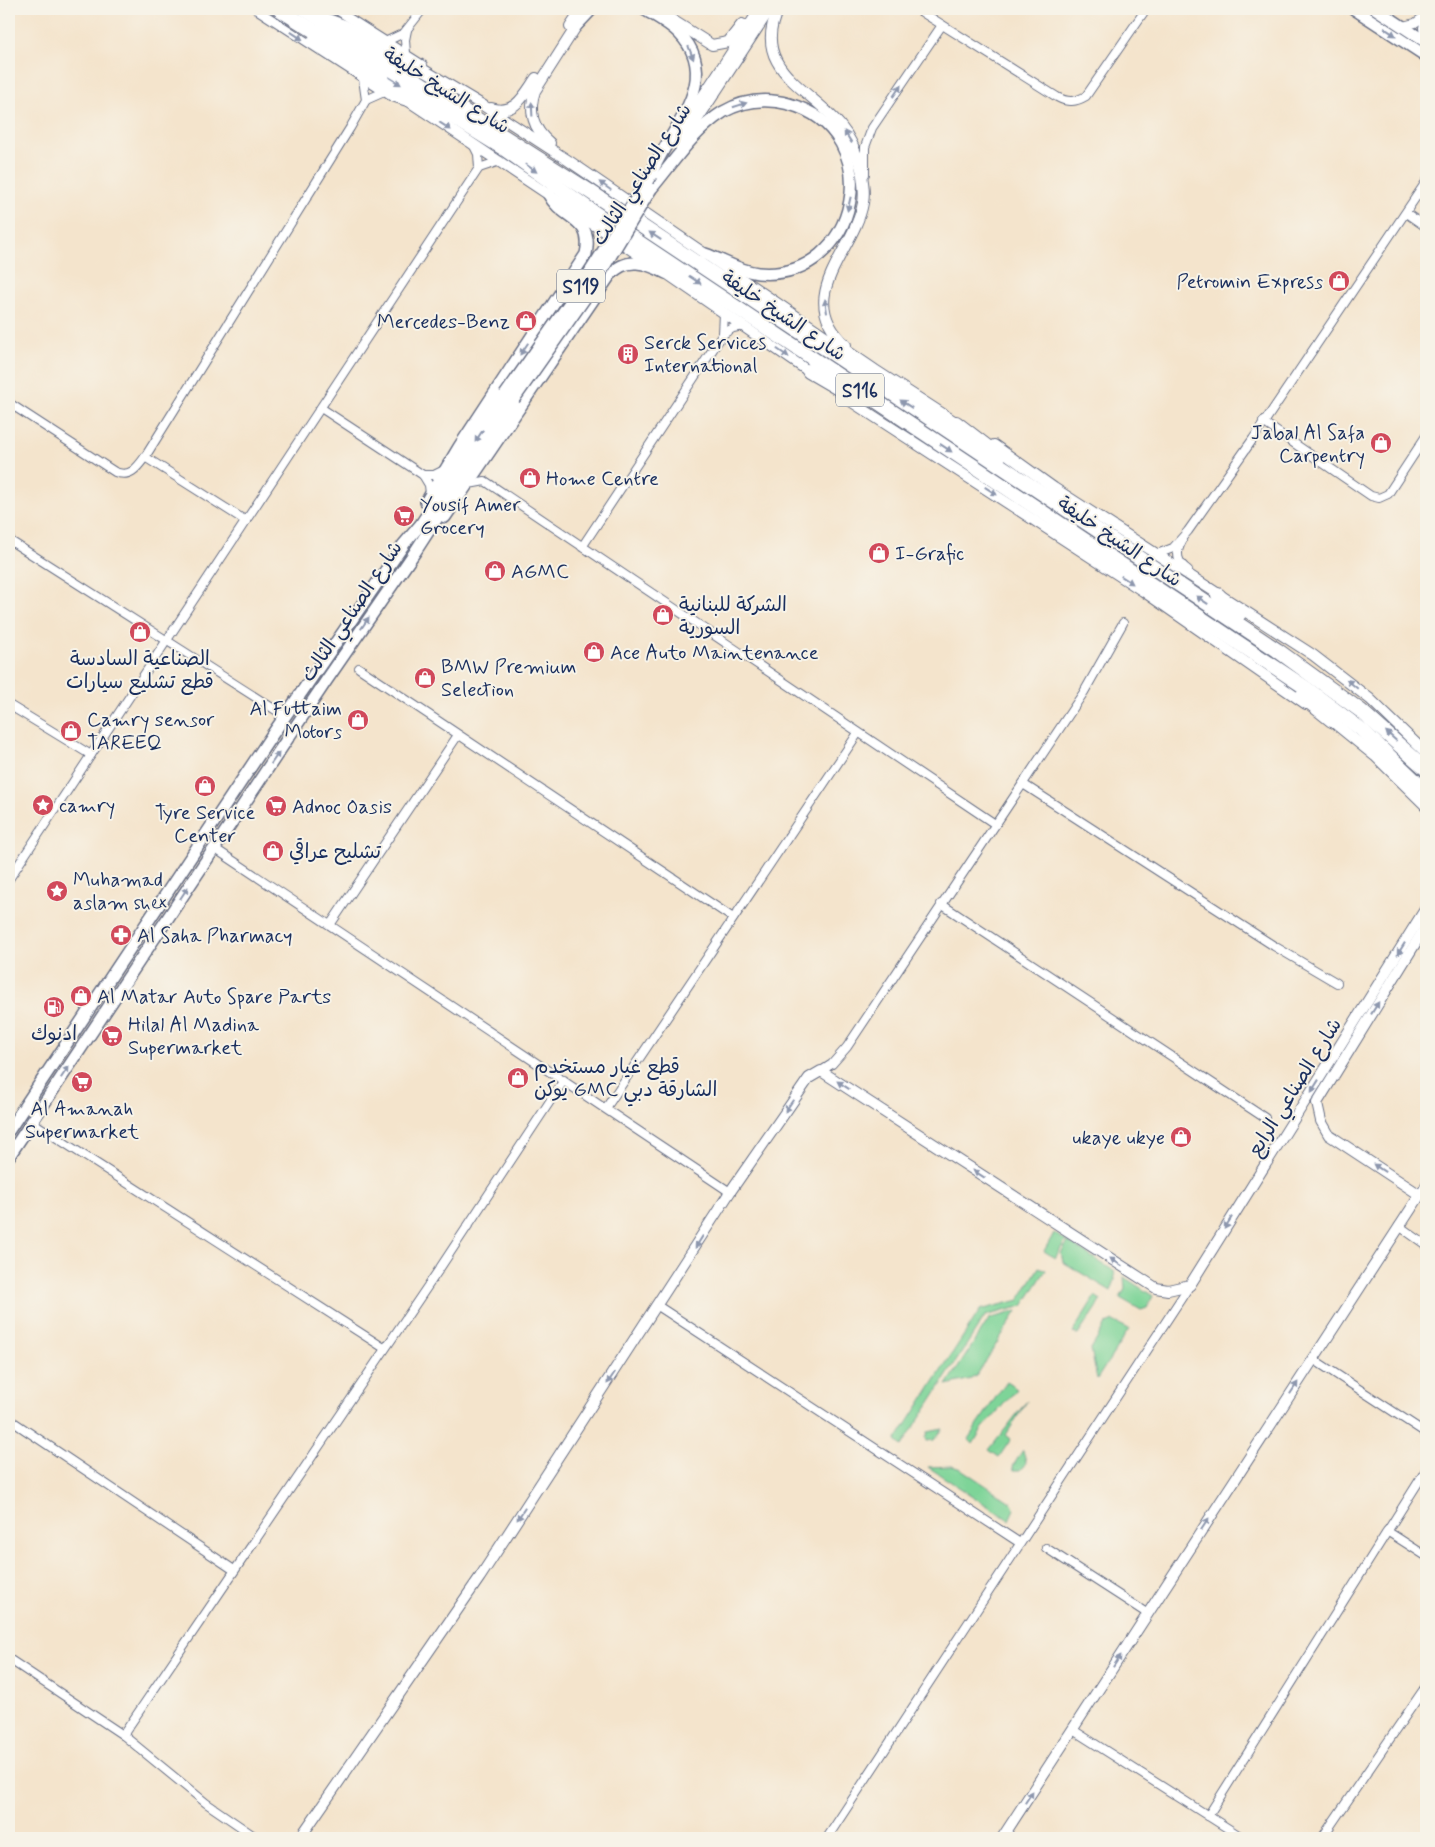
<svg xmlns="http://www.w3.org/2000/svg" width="1435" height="1847" viewBox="0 0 1435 1847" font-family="Mynerve,'Playpen Sans Arabic',sans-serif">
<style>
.green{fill:#7ed498;stroke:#4c827b}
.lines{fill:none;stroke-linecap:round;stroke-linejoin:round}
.street-casing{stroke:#676e84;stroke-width:10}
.secondary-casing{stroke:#676e84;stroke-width:12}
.primary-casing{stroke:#676e84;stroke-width:14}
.highway-casing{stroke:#676e84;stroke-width:16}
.street{stroke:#fff;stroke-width:8}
.secondary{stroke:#fff;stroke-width:10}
.primary{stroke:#fff;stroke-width:11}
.highway{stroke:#fff;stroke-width:14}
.primary-bridge-casing{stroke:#676e84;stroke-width:14;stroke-linecap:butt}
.primary-bridge{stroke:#fff;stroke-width:11}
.oneway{fill:#8d97ae}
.labels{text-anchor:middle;stroke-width:4;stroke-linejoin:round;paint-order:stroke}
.shield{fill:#f7f3e8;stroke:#5d6a87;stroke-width:1}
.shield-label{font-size:19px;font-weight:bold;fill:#1b2f5e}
.street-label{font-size:20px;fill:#1b2f5e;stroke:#f7f3e8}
.poi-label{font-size:20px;fill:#1b2f5e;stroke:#f7f3e8;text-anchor:start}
</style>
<rect width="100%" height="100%" fill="#f7f3e8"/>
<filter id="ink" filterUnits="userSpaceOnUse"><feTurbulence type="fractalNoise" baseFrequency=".02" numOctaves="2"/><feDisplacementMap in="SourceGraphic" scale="10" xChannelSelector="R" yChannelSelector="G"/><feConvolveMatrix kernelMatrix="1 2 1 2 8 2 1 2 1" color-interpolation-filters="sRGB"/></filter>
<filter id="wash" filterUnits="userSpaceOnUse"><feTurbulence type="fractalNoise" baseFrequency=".0096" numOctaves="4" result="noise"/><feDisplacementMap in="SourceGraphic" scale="20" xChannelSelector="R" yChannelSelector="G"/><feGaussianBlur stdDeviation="1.12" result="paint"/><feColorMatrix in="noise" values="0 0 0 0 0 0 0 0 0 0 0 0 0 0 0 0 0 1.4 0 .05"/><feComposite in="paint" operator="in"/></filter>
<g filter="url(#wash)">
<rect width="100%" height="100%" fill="#f4e4cc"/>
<g class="green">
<path d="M1054 1233 1114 1271 1115 1280 1111 1291 1063 1262 1061 1253 1068 1242 1066 1240 1055 1258 1044 1251Z"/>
<path d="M1039 1267 1046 1270 1023 1306 985 1316 902 1446 896 1441 980 1310 1019 1300Z"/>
<path d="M1124 1277 1153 1296 1147 1308 1141 1310 1120 1298 1125 1289Z"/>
<path d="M1095 1296 1101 1300 1078 1335 1073 1332Z"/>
<path d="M1017 1311 977 1375 971 1379 947 1385 989 1319Z"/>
<path d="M1113 1321 1129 1329 1097 1379 1091 1349 1106 1324Z"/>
<path d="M1006 1382 1017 1389 982 1429 973 1444 968 1439Z"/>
<path d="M1027 1401 1006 1435 1011 1439 999 1457 989 1450Z"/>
<path d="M943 1429 934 1440 927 1441 926 1438 928 1432Z"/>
<path d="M1023 1450 1026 1463 1020 1470H1014L1013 1466Z"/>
<path d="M952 1466 961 1469 1012 1503 1014 1509 1009 1520 928 1467Z"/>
</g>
</g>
<g filter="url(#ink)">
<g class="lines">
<g class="street-casing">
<g id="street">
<path d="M256 9 392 97 407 102"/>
<path d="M335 9 423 65"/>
<path d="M917 9 1057 97C1068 103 1076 102 1086 96L1146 9"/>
<path d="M1403 26 1415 23 1426 15"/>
<path d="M387 41 404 33 423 9"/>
<path d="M1425 41 1423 28 1426 16"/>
<path d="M406 53 405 40 407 30"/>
<path d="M366 100 384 92"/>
<path d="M474 146 478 154 479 168"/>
<path d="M865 174V147L872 128 942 25"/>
<path d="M1406 213 1426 227"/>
<path d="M723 334 733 328 743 326"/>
<path d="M9 403 115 472C130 478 137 468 145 457L350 128 366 100 363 79"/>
<path d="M321 408 423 475 429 485 430 494"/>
<path d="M1263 422 1371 496 1379 498 1388 494 1426 436"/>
<path d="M145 457 246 521"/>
<path d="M423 475H434L444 470"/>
<path d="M469 484 485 481 995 824"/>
<path d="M9 540 285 716"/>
<path d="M1182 541C1175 553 1177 562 1188 570"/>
<path d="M582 547 723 334 724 313"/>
<path d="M1157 554 1173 548 1188 531 1253 439 1426 182"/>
<path d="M359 668 733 918"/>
<path d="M9 705 91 755"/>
<path d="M1023 784 1274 946 1337 983"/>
<path d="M214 848 730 1192"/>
<path d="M9 879 479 168 500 161"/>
<path d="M941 904 1265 1118"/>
<path d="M330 925 458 735"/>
<path d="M821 1071 832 1064 847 1047 1084 692 1123 623"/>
<path d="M606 1108 858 733"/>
<path d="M32 1122 384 1348"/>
<path d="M1420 1195 1426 1184"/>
<path d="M1399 1226 1426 1245"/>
<path d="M658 1306 1020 1543"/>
<path d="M1313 1359 1426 1433"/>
<path d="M9 1419 234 1570"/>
<path d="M1387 1531 1426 1556"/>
<path d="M1046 1548 1148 1614"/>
<path d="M9 1659 123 1735 206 1803 257 1838"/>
<path d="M1073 1730 1243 1838"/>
<path d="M123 1735 438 1271 564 1080"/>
<path d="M1208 1816 1426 1470"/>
<path d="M827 1838 1190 1285"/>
<path d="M1322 1838 1426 1686"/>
</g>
</g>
<g class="secondary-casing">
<g id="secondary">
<path d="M655 9 712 45 728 42 742 24"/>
<path d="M778 9C750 69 810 88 840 125 851 138 857 153 861 169 863 181 865 192 863 203 854 253 792 296 846 345"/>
<path d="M325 18 344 25 384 46 484 106 569 161 875 370 960 425"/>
<path d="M570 27 582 9"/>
<path d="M314 38 666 273 814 375"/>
<path d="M491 108C515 116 524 95 536 78"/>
<path d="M680 131 760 9"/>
<path d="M550 143C533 129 528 111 535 91L579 22"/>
<path d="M680 146 770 9"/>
<path d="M852 402 1143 591 1306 704"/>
<path d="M994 445 1054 488 1313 655 1370 699 1426 753"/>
<path d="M1327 717 1375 756 1426 806"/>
<path d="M300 1838 480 1577 730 1192 809 1078 821 1071 1156 1288 1168 1290 1190 1285 1426 908"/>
<path d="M1002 1838 1420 1195 1329 1135 1321 1121 1317 1103 1426 926"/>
</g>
</g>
<g class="primary-casing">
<g id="primary">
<path d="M644 9C655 16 669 23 679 33 725 80 668 130 651 175"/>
<path d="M1354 9 1426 56"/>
<path d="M1376 9 1426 42"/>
<path d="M575 27 592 9"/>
<path d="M651 189C673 163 694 130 723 112 744 100 767 98 789 104 890 132 860 282 758 273 739 271 723 260 705 254"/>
<path d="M426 502 459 447 586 254C594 217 562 220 549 195"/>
<path d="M445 517 610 275C627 256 646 263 666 273"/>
<path d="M9 1130 272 735 404 544 421 524 505 395"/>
<path d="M9 1156 326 681 415 552 514 399"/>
</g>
</g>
<g class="highway-casing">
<g id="highway">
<path d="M279 9 503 148 589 209 1306 688 1362 730 1426 791"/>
<path d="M305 9 589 191 1277 650 1361 711 1426 769"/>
<path d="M809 371 862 402"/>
<path d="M956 423 999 456"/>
<path d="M1218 595 1227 605 1239 614"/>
<path d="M1302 696 1332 720"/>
</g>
</g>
<use href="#street" class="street"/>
<use href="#secondary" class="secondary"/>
<use href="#primary" class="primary"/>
<use href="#highway" class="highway"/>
<g class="primary-bridge-casing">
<g id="primary-bridge">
<path d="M505 395 578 291 651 175"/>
<path d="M514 399 587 295 651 189"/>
</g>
</g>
<use href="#primary-bridge" class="primary-bridge"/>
</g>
<defs><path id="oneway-solid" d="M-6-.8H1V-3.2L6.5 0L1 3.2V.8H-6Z" transform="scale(1.25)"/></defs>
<g class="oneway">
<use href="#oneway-solid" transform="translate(1390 32) rotate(33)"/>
<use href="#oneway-solid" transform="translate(297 36) rotate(34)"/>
<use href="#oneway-solid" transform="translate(691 53) rotate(69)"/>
<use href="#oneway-solid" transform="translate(395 81) rotate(32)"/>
<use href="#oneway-solid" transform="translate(897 91) rotate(-56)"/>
<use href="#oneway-solid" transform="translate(740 105) rotate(-18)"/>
<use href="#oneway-solid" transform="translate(532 109) rotate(-93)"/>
<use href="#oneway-solid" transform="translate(445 126) rotate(33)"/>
<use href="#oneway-solid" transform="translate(848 137) rotate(-122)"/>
<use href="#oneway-solid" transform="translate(531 168) rotate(35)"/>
<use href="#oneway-solid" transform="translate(605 186) rotate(-145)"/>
<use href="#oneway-solid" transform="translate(849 204) rotate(103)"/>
<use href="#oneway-solid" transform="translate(655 236) rotate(-146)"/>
<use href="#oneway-solid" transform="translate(695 280) rotate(34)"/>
<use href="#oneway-solid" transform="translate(826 306) rotate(-98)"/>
<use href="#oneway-solid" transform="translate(524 349) rotate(124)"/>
<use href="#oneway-solid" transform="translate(783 353) rotate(35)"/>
<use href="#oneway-solid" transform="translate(906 404) rotate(-146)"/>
<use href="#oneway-solid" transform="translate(479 436) rotate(123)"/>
<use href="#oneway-solid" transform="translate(946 448) rotate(34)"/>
<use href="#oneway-solid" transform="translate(991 491) rotate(33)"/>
<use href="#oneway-solid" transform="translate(1127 580) rotate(33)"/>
<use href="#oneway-solid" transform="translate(1202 600) rotate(-146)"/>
<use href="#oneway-solid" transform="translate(365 623) rotate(-56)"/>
<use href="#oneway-solid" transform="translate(1352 684) rotate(-140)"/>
<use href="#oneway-solid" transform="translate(1391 736) rotate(-138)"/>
<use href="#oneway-solid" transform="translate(275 758) rotate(-56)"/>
<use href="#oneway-solid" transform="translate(184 893) rotate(-57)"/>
<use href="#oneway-solid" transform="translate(1401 949) rotate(122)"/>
<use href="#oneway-solid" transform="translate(1375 1008) rotate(-58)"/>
<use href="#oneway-solid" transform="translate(65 1072) rotate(-56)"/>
<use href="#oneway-solid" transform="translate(843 1085) rotate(-147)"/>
<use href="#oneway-solid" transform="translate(1315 1086) rotate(122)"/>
<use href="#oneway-solid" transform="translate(789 1106) rotate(124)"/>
<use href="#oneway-solid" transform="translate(1379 1168) rotate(-146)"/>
<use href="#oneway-solid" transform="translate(979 1174) rotate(-147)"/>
<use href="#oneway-solid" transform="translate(1228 1223) rotate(122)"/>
<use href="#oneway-solid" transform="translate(699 1242) rotate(122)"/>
<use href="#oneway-solid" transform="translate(1116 1262) rotate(-147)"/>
<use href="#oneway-solid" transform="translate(611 1378) rotate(124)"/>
<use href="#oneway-solid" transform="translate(1294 1388) rotate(-57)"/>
<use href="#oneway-solid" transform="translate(521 1514) rotate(123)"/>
<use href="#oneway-solid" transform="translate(1205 1524) rotate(-57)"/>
<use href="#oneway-solid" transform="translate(1117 1661) rotate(-57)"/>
<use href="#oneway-solid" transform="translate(1029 1797) rotate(-57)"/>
</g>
</g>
<defs>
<g id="shop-disc" transform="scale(1.125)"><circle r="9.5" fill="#d1495b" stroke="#f7f3e8"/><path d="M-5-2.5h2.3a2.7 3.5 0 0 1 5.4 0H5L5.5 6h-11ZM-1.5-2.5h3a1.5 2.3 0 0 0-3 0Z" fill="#fff"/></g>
<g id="building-disc" transform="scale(1.125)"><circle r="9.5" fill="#d1495b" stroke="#f7f3e8"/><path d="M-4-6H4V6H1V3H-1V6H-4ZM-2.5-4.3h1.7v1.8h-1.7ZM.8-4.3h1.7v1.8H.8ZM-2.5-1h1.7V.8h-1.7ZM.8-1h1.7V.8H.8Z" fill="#fff"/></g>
<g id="supermarket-disc" transform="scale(1.125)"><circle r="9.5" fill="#d1495b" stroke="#f7f3e8"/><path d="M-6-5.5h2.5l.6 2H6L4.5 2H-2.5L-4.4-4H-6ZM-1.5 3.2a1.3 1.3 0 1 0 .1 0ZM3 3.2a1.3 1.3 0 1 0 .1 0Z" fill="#fff"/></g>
<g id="sight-disc" transform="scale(1.125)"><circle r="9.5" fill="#d1495b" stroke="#f7f3e8"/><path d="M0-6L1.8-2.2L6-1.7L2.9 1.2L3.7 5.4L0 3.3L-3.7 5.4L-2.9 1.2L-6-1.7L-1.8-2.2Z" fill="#fff"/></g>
<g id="pharmacy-disc" transform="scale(1.125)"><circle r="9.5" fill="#d1495b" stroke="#f7f3e8"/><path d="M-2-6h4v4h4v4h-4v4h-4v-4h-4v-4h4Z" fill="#fff"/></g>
<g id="fuel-disc" transform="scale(1.125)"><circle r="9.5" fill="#d1495b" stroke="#f7f3e8"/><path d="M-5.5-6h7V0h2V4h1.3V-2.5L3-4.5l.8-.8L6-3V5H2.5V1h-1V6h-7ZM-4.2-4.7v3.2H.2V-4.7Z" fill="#fff"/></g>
</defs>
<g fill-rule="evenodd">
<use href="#shop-disc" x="1339" y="281"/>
<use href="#shop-disc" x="526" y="321"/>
<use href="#building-disc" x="628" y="354"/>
<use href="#shop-disc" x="1381" y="443"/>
<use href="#shop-disc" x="530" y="478"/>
<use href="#supermarket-disc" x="404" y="516"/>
<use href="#shop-disc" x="879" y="553"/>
<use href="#shop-disc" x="495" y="571"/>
<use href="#shop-disc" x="663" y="615"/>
<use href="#shop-disc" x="140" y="632"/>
<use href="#shop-disc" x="594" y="652"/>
<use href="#shop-disc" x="425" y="678"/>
<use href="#shop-disc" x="358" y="720"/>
<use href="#shop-disc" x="71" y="731"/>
<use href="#shop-disc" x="205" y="786"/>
<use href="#sight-disc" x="43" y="805"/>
<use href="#supermarket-disc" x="276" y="806"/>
<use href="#shop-disc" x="273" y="851"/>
<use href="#sight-disc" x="57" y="891"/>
<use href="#pharmacy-disc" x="121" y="935"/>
<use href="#shop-disc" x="81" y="996"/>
<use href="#fuel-disc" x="54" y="1007"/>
<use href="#supermarket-disc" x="112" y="1036"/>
<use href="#shop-disc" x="518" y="1078"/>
<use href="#supermarket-disc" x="82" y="1082"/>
<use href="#shop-disc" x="1181" y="1137"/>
</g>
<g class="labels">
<g class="shield">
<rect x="557" y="269.5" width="48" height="33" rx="4"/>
<rect x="836" y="373.5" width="48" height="33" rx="4"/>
</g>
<g class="shield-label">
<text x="581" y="293">S119</text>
<text x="860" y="397">S116</text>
</g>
<g class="street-label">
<text transform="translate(447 90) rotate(32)" y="7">شارع الشيخ خليفة</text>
<text transform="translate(641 174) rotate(-57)" y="7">شارع الصناعي الثالث</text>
<text transform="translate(784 315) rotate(34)" y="7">شارع الشيخ خليفة</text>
<text transform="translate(1120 541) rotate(34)" y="7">شارع الشيخ خليفة</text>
<text transform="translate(351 611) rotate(-56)" y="7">شارع الصناعي الثالث</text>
<text transform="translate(1294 1087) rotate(-58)" y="7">شارع الصناعي الرابع</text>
</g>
<g class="poi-label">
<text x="1323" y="288" text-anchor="end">Petromin Express</text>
<text x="510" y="328" text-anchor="end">Mercedes-Benz</text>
<text x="644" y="349">Serck Services<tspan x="644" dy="23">International</tspan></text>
<text x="1365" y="439" text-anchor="end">Jabal Al Safa<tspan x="1365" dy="23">Carpentry</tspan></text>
<text x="546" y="485">Home Centre</text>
<text x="420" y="511">Yousif Amer<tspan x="420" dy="23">Grocery</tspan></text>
<text x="895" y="560">I-Grafic</text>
<text x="511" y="578">AGMC</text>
<text x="679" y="611">الشركة للبنانية<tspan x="679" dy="23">السورية</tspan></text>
<text x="610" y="659">Ace Auto Maintenance</text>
<text x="140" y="665" text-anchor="middle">الصناعية السادسة<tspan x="140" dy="23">قطع تشليع سيارات</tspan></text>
<text x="441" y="673">BMW Premium<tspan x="441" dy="23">Selection</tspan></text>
<text x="342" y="715" text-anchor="end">Al Futtaim<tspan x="342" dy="23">Motors</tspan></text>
<text x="87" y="726">Camry sensor<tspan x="87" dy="23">TAREEQ</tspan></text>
<text x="59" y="812">camry</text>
<text x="292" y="813">Adnoc Oasis</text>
<text x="205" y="819" text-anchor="middle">Tyre Service<tspan x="205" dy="23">Center</tspan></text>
<text x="289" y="858">تشليح عراقي</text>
<text x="73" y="886">Muhamad<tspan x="73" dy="23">aslam shex</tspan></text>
<text x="137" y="942">Al Saha Pharmacy</text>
<text x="97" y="1003">Al Matar Auto Spare Parts</text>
<text x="128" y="1031">Hilal Al Madina<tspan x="128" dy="23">Supermarket</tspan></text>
<text x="54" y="1040" text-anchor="middle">ادنوك</text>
<text x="534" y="1073">قطع غيار مستخدم<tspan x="534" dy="23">يوكن GMC الشارقة دبي</tspan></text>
<text x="82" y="1115" text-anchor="middle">Al Amanah<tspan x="82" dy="23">Supermarket</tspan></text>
<text x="1165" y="1144" text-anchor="end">ukaye ukye</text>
</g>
</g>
<rect width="1435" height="1847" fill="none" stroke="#f7f3e8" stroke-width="30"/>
</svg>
